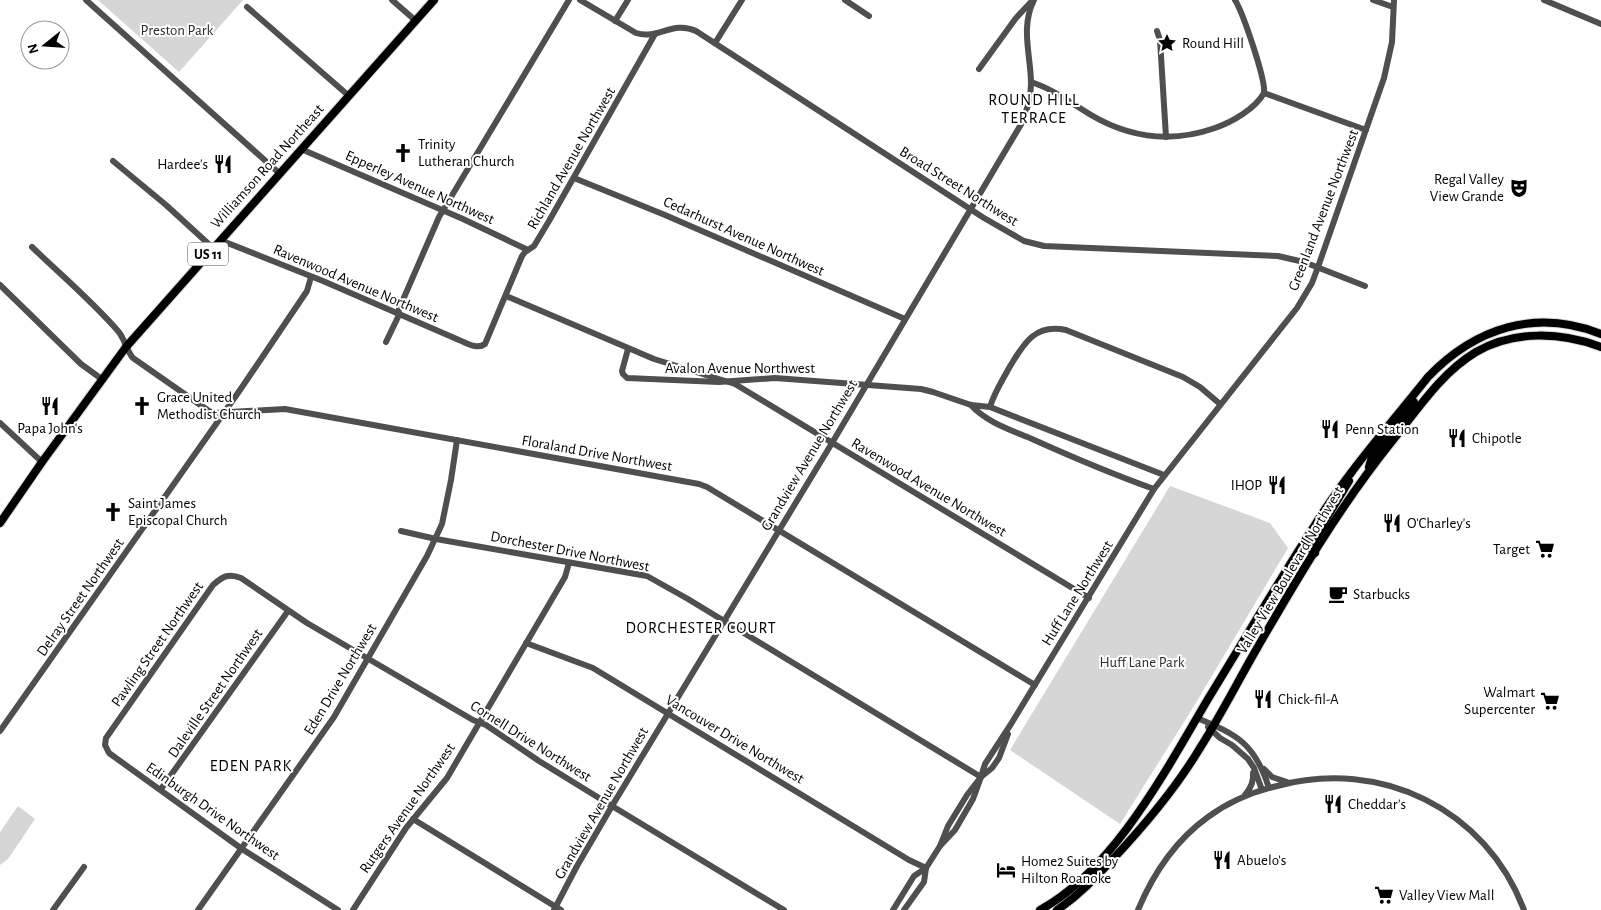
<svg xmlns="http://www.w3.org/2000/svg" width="1601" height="910" viewBox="0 0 1601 910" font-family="'Alegreya Sans',sans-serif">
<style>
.green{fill:#d6d6d6}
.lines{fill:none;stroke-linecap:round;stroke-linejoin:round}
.major-casing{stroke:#dbdbdb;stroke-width:10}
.minor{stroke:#4f4f4f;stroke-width:6}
.major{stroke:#000;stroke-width:8}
.labels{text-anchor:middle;stroke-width:4;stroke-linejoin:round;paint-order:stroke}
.shield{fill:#fff;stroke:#4c4c4c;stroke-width:1}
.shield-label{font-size:14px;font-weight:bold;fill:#000}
.park-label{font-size:15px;fill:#2d2d2d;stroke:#fff}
.poi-label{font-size:15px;fill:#000;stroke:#fff;text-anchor:start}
.street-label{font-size:15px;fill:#000;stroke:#fff}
.neighbourhood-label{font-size:16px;letter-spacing:1px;fill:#000;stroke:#fff}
</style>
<rect width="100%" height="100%" fill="#fff"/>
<g class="green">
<path d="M98 0H243L179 72Z"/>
<path d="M1170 486 1270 523 1288 548 1194 706 1120 824 1010 750Z"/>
<path d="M18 806 35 819 8 859 0 865V832Z"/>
</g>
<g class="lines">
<g class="major-casing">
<g id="major">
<path d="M1369 467 1372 457 1413 406 1414 402 1411 399"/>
<path d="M0 523 42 462 126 347 434 0"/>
<path d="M1315 553 1311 549V544L1349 481"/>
<path d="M1040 910C1114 870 1166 770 1208 699 1243 642 1277 584 1313 528 1346 474 1389 426 1428 377 1475 328 1536 308 1601 334"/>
<path d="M1057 910C1078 896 1095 878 1112 860 1145 825 1176 788 1200 748 1219 718 1235 687 1252 657 1295 582 1339 507 1393 440 1418 409 1441 373 1476 352 1514 330 1561 332 1601 347"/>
</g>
</g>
<g class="minor">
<path d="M86 0 279 173"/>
<path d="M392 0 416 21"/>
<path d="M580 0 636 33C658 40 673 20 696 31L984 218 1024 241 1044 246 1278 256 1304 262 1365 286"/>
<path d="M845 0 869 16"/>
<path d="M1235 0C1243 13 1266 80 1264 93"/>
<path d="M1373 0 1393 7"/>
<path d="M1544 0 1601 24"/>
<path d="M247 7 349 96"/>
<path d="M615 21 628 0"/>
<path d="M1157 31 1160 40 1166 137"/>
<path d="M715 43 742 0"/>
<path d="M979 69 1016 18 1032 1"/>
<path d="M1031 82C1053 89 1071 103 1091 115 1130 138 1172 143 1215 128 1232 122 1255 109 1264 93"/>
<path d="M1264 93 1366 130"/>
<path d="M301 149 463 219 528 250"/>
<path d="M113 161 166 205 213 248"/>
<path d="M574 178 665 215 905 319"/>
<path d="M220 240 323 281 459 340C467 343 477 350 485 344L522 256 525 252 534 246 549 221 655 34"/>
<path d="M32 247C61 275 92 301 118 331 125 339 126 350 133 358L209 411 213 413 285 409 699 484 707 487 1035 685"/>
<path d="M0 285 81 364 103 380"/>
<path d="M506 296 654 359 735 384 1089 598"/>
<path d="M386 342 398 317 399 309 439 217 569 0"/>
<path d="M628 349 622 371 623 374 627 378 719 382 775 378 921 389 933 392 971 405 990 407 1164 475"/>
<path d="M971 405C986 422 1011 430 1032 439 1072 457 1112 474 1154 489"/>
<path d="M990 407C994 393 1002 381 1009 368 1023 345 1034 323 1066 330L1183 377 1200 387 1220 404"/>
<path d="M0 423 42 462"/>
<path d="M401 531 436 539 647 576 688 599 981 777"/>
<path d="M526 643 593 668 909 860 926 868"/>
<path d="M1197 718C1238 735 1255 744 1269 788"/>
<path d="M1208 727 1220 738 1232 745 1248 759 1254 768 1262 790"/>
<path d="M0 731 240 390 307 291 311 277"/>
<path d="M1264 769 1272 777 1287 782"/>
<path d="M161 789 288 611"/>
<path d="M1245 795C1251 788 1254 782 1253 773"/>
<path d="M413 819 561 910"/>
<path d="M940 846 948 826 967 795 981 777 985 764 1011 724 1154 489 1297 308 1312 283 1318 267 1384 78 1392 42 1394 0"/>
<path d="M53 910 84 867"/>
<path d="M198 910 334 717 427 556 442 524 451 480 457 440"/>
<path d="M338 910 242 849 109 753 105 745 106 738 213 585C223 576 229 573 241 578L307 623 473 720 486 725 539 761 612 806 784 910"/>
<path d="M353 910 406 828 447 778 565 577 569 563"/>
<path d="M554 910 577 866 612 806 832 443 1023 121C1027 109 1031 97 1031 84 1031 55 1020 28 1034 0"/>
<path d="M893 910 914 876 926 868 940 846 955 830 973 799 981 777 992 768 999 758 1008 734"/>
<path d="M904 910 924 882 926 868"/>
<path d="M1138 910C1153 874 1176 840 1208 817 1228 802 1252 792 1277 786 1381 758 1486 809 1524 910"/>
</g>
<use href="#major" class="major"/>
</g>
<defs>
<g id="sight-bare" transform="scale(1.5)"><path d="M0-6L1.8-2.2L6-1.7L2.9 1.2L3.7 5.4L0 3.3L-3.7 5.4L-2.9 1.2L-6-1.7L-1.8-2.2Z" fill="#000" stroke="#fff" stroke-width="2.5" paint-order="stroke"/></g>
<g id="church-bare" transform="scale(1.5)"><path d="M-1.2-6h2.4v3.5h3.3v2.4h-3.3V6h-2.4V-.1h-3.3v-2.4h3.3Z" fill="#000" stroke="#fff" stroke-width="2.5" paint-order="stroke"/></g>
<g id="restaurant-bare" transform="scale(1.5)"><path d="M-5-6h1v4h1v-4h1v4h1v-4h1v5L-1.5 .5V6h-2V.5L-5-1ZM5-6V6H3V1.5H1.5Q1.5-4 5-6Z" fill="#000" stroke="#fff" stroke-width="2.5" paint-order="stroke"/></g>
<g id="theatre-bare" transform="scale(1.5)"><path d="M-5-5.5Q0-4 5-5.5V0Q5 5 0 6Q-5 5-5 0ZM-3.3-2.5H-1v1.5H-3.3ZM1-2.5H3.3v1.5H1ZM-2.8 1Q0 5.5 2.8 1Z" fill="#000" stroke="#fff" stroke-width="2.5" paint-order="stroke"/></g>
<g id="supermarket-bare" transform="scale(1.5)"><path d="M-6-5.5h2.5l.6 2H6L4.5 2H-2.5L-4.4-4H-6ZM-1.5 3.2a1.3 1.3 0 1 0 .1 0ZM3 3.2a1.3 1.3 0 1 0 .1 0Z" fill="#000" stroke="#fff" stroke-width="2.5" paint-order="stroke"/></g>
<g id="cafe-bare" transform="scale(1.5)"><path d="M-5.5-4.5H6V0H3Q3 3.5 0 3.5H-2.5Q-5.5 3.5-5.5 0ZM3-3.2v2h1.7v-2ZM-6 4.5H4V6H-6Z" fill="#000" stroke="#fff" stroke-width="2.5" paint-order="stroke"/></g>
<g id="hotel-bare" transform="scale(1.5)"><path d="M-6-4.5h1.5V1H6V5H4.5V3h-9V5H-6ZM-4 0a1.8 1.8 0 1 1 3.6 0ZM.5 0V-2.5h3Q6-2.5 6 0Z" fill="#000" stroke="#fff" stroke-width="2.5" paint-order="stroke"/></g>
</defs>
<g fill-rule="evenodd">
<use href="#sight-bare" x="1167" y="43"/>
<use href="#church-bare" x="403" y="153"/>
<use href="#restaurant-bare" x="223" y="164"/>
<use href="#theatre-bare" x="1519" y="188"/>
<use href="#restaurant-bare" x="50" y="406"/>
<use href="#church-bare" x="142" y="406"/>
<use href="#restaurant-bare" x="1330" y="429"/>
<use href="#restaurant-bare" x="1457" y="438"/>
<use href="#restaurant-bare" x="1277" y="485"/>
<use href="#church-bare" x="113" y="512"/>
<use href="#restaurant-bare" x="1392" y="523"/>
<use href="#supermarket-bare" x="1545" y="549"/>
<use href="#cafe-bare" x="1338" y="594"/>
<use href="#restaurant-bare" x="1263" y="699"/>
<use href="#supermarket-bare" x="1550" y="701"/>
<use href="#restaurant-bare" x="1333" y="804"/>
<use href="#restaurant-bare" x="1222" y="860"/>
<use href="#hotel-bare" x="1006" y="870"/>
<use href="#supermarket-bare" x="1384" y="895"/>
</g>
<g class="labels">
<rect class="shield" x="188" y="242.5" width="40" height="23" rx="4"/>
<g class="shield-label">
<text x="208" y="259">US 11</text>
</g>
<g class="park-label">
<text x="177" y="35">Preston Park</text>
<text x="1142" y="667">Huff Lane Park</text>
</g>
<g class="poi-label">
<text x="1182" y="48">Round Hill</text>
<text x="418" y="149">Trinity<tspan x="418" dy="17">Lutheran Church</tspan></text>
<text x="208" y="169" text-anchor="end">Hardee's</text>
<text x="1504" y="184" text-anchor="end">Regal Valley<tspan x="1504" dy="17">View Grande</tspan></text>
<text x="157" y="402">Grace United<tspan x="157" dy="17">Methodist Church</tspan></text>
<text x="50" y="433" text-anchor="middle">Papa John's</text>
<text x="1345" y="434">Penn Station</text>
<text x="1472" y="443">Chipotle</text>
<text x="1262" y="490" text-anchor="end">IHOP</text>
<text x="128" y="508">Saint James<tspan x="128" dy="17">Episcopal Church</tspan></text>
<text x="1407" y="528">O'Charley's</text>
<text x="1530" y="554" text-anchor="end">Target</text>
<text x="1353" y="599">Starbucks</text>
<text x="1535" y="697" text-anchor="end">Walmart<tspan x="1535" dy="17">Supercenter</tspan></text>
<text x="1278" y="704">Chick-fil-A</text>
<text x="1348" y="809">Cheddar's</text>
<text x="1237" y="865">Abuelo's</text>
<text x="1021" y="866">Home2 Suites by<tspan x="1021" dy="17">Hilton Roanoke</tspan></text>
<text x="1399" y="900">Valley View Mall</text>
</g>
<g class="street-label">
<text transform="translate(571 158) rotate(-60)" y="5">Richland Avenue Northwest</text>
<text transform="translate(267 166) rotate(-48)" y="5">Williamson Road Northeast</text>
<text transform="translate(959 186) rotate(32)" y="5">Broad Street Northwest</text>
<text transform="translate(420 187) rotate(24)" y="5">Epperley Avenue Northwest</text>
<text transform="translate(1323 210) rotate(-69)" y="5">Greenland Avenue Northwest</text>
<text transform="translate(744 236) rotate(24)" y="5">Cedarhurst Avenue Northwest</text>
<text transform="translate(356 283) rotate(23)" y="5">Ravenwood Avenue Northwest</text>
<text x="740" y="373">Avalon Avenue Northwest</text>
<text transform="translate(597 453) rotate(10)" y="5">Floraland Drive Northwest</text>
<text transform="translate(809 455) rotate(-59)" y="5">Grandview Avenue Northwest</text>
<text transform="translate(929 487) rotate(31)" y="5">Ravenwood Avenue Northwest</text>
<text transform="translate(570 551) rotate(11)" y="5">Dorchester Drive Northwest</text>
<text transform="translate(1290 570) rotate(-59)" y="5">Valley View Boulevard Northwest</text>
<text transform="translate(1077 593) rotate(-58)" y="5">Huff Lane Northwest</text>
<text transform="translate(80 597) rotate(-55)" y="5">Delray Street Northwest</text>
<text transform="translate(157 644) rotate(-55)" y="5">Pawling Street Northwest</text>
<text transform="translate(340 679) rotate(-59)" y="5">Eden Drive Northwest</text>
<text transform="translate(215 693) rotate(-55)" y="5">Daleville Street Northwest</text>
<text transform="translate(735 739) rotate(31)" y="5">Vancouver Drive Northwest</text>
<text transform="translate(531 741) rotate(32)" y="5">Cornell Drive Northwest</text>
<text transform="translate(601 803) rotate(-60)" y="5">Grandview Avenue Northwest</text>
<text transform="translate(407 808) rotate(-55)" y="5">Rutgers Avenue Northwest</text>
<text transform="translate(213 811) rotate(35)" y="5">Edinburgh Drive Northwest</text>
</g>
<g class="neighbourhood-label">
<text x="1034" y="105">ROUND HILL<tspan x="1034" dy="18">TERRACE</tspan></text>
<text x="701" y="633">DORCHESTER COURT</text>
<text x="251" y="771">EDEN PARK</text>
</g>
</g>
<g transform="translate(45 45) rotate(253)"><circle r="24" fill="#ffffff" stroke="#999999"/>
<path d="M0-4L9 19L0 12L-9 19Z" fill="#000000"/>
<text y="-8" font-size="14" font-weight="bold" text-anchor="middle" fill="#000000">N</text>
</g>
</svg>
